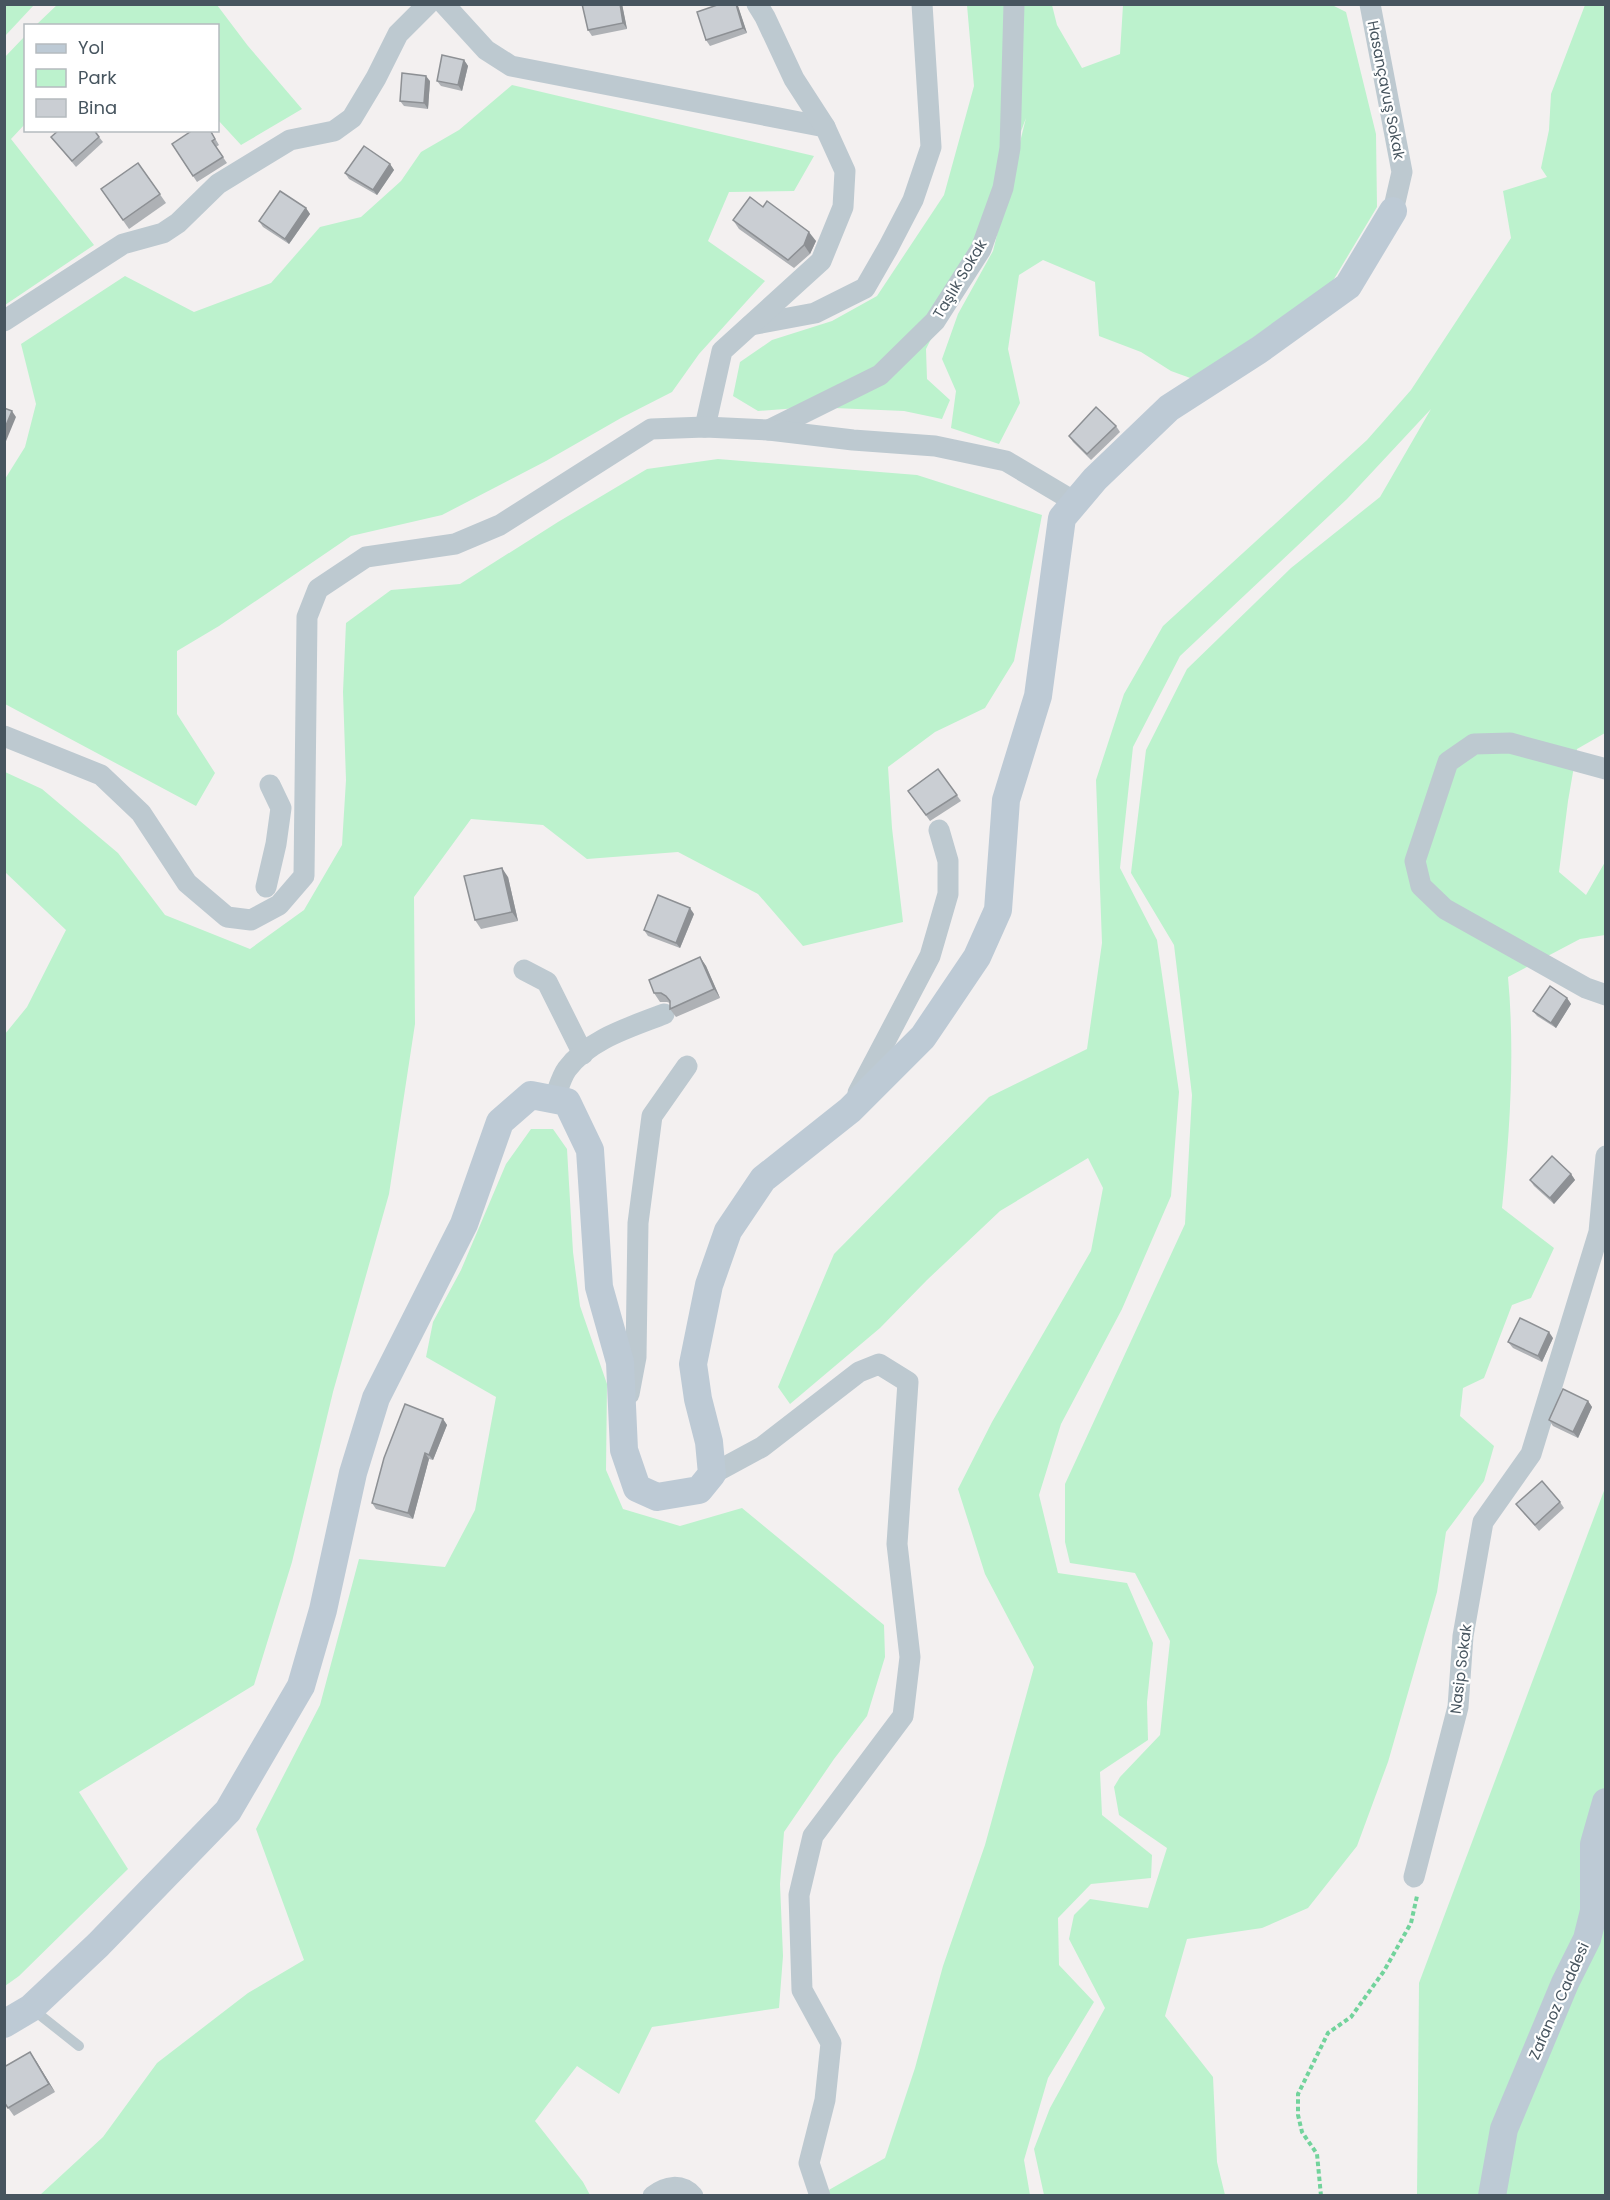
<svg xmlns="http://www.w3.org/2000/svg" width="1610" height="2200" viewBox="0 0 1610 2200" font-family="Poppins,sans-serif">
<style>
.green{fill:#bcf2cd}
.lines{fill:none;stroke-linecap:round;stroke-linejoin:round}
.path{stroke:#72d39c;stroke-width:4;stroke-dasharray:4.5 3;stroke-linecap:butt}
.lane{stroke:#bdc9d0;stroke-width:10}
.street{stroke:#bdc9d0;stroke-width:21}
.secondary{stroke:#bdcad5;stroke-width:28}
.wall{fill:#aeb1b5}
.shaded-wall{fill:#8d9094}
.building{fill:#caced3;stroke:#8d9094;stroke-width:1.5}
.labels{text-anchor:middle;stroke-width:4.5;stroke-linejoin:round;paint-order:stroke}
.street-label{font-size:15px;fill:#47555f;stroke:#fff}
</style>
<rect width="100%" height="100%" fill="#f3f0f0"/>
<g class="green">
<path d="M5 4 34 5 5 36 4 5Z"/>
<path d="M58 4 217 5 248 46 302 109 241 145 218 120V26L36 25Z"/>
<path d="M1330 4 1346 12 1376 134 1377 207 1331 284 1193 379 1171 371 1141 352 1099 336 1095 282 1043 260 1019 275 1008 349 1020 403 999 444 951 428 956 391 942 359 958 314 993 251 1026 118 980 241 926 349 927 379 950 400 942 419 904 411 811 407 758 411 733 396 740 362 772 340 832 321 877 296 944 195 974 86 967 5H1052L1057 25 1082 68 1120 54 1123 5Z"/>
<path d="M1585 5H1605V733L1577 749 1568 801 1559 872 1586 895 1605 862V935L1580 939 1508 977C1515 1053 1510 1131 1502 1208L1554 1248 1531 1298 1512 1305 1484 1378 1463 1388 1460 1416 1494 1446 1484 1481 1446 1532 1437 1592 1388 1762 1357 1846 1308 1908 1262 1928 1187 1939 1165 2016 1213 2077 1217 2162 1225 2195H1044L1034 2149 1050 2108 1105 2008 1069 1939 1074 1915 1090 1899 1148 1908 1167 1848 1119 1815 1114 1787 1120 1777 1160 1735 1170 1641 1135 1573 1070 1563 1065 1542V1484L1185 1224 1192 1095 1174 945 1131 873 1146 750 1187 669 1291 568 1380 497 1431 409 1347 499 1180 656 1133 747 1120 868 1157 940 1179 1092 1171 1196 1122 1309 1061 1424 1039 1495 1058 1573 1127 1583 1153 1643 1147 1702 1148 1740 1100 1772 1102 1815 1152 1855 1151 1878 1091 1884 1058 1918 1059 1965 1094 2002 1048 2078 1024 2160 1030 2195H820L885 2158 915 2068 943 1966 985 1845 1034 1667 985 1574 958 1489 992 1422 1091 1251 1103 1188 1088 1158 1000 1211 927 1280 880 1328 790 1404 778 1387 834 1254 989 1097 1087 1049 1102 943 1096 780 1124 694 1163 626 1367 440 1411 390 1511 238 1503 191 1547 177 1541 168 1549 130 1551 94Z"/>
<path d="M25 36V124L11 139 94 245 5 305V57Z"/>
<path d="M512 85 814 156 794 191 729 192 708 241 765 281 699 354 672 392 621 418 546 461 442 515 351 536 219 626 177 651V714L215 773 196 806 5 704V479L25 447 36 404 21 344 125 276 194 312 271 283 320 227 361 217 401 181 421 152 459 130Z"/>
<path d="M718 459 917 475 1042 515 1014 661 985 708 935 732 888 767 892 828 903 922 803 946 758 894 678 852 587 859 543 825 471 819 414 897 415 1024 389 1194 333 1392 292 1562 254 1685 79 1792 128 1869 19 1976 5 1986V1034L27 1007 66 930 5 872V772L42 789 118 853 165 915 250 949 304 910 342 845 346 780 343 692 346 623 391 590 460 584 558 522 647 469Z"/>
<path d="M531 1129H553L567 1149 573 1252 580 1306 607 1384 606 1470 623 1509 680 1526 742 1508 884 1625 885 1657 867 1716 834 1759 784 1832 780 1884 783 1956 779 2008 652 2027 619 2094 577 2066 535 2121 583 2182 590 2195H40L103 2137 157 2063 248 1993 304 1960 256 1829 320 1705 359 1559 445 1567 475 1510 496 1397 426 1357 433 1322 461 1270 506 1164Z"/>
<path d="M1605 1488V2195L1417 2196 1419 1983Z"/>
</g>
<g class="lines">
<path class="path" d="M1321 2196 1317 2154 1302 2132 1298 2115V2094L1328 2033 1351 2017 1384 1971 1411 1923 1417 1896"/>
<path class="lane" d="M31 2008 79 2046"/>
<g class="street">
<path d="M444 4 486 50 511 66 825 127"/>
<path d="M1370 4 1402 172 1393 211"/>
<path d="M4 321 123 244 163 233 178 223 218 184 290 140 334 131 352 118 376 78 398 34 428 4"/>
<path d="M751 325 815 313 865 288 888 248 913 200 931 147 922 4"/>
<path d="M705 427 722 351 821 261 843 207 845 171 825 127 794 79 765 17 757 4"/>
<path d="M769 430 880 375 935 321 981 249 1003 188 1010 148 1014 4"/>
<path d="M4 736 101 775 141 813 187 883 227 917 251 920 279 905 304 876 307 617 318 589 366 557 455 544 500 525 651 429 705 427 769 430 853 440 935 446 1006 461 1075 502"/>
<path d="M1606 769 1510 743 1474 744 1448 762 1415 861 1421 886 1445 909 1586 988 1606 995"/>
<path d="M266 887 276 844 281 808 270 785"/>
<path d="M524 970 547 982 583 1054"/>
<path d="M858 1093 930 956 948 894V861L939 830"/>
<path d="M554 1100C558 1090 561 1077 567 1069 589 1039 631 1027 664 1014"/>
<path d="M629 1394 636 1357 638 1223 652 1116 687 1066"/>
<path d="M712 1474 762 1447 859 1372 879 1364 908 1382 897 1544 910 1657 903 1716 813 1836 799 1895 802 1990 831 2043 825 2100 809 2163 820 2196"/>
<path d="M1414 1877 1458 1707 1463 1636 1483 1522 1531 1454 1599 1232 1606 1156"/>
<path d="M653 2196C666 2186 681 2183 693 2196"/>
</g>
<g class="secondary">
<path d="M4 2024 31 2008 98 1945 228 1811 301 1686 323 1610 353 1473 376 1398 464 1224 500 1122 531 1095 567 1102 590 1150 599 1287 620 1362 624 1450 637 1488 657 1497 699 1490 712 1474 709 1442 698 1399 693 1364 709 1285 728 1231 763 1179 850 1110 923 1037 977 957 998 910 1006 800 1038 696 1062 518 1095 479 1169 408 1259 350 1348 286 1393 211"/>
<path d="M1492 2196 1504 2129 1565 1983 1587 1939 1594 1911V1844L1606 1802"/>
</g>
</g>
<g class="wall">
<path d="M622 4 627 29 592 36 588 30Z"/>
<path d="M738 6 747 33 710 46 706 40Z"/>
<path d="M464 60 468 66 462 91 441 86 437 81Z"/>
<path d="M430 81 428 109 404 106 400 101Z"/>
<path d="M210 130 219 145 216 147 227 163 197 182 172 144Z"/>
<path d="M51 137H99L103 142 76 167Z"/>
<path d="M138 163 166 203 129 229 101 189Z"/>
<path d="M390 164 394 170 377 195 349 179 345 173Z"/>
<path d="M763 207 816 241 810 254 794 268 739 229 733 220Z"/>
<path d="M306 208 310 214 289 244 263 227 259 221Z"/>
<path d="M1116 426 1120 432 1091 460 1073 442 1069 436Z"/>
<path d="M938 769 961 801 930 821 908 791Z"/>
<path d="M508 877 518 921 481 929 475 920Z"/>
<path d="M694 914 680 948 648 936 644 930Z"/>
<path d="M700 957 706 966 720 998 676 1017 670 1009V1003L667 1002H660L654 993Z"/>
<path d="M1567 998 1571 1004 1556 1028 1537 1016 1533 1011Z"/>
<path d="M1571 1174 1575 1180 1554 1204 1534 1186 1530 1180Z"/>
<path d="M1553 1338 1542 1362 1513 1348 1508 1342Z"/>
<path d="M1588 1401 1592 1407 1578 1438 1553 1426 1549 1420Z"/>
<path d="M443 1419 447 1425 433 1460 429 1459 413 1519 376 1509 372 1503Z"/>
<path d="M1560 1502 1564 1508 1539 1531 1516 1504Z"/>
<path d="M36 2061 55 2092 14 2116 4 2102Z"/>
</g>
<g class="shaded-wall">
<path d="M620 4H622L627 29 623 23Z"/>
<path d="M736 4 738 6 747 33 743 28Z"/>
<path d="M464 60 468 66 462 91 458 85Z"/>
<path d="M426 76 430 81 428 109 424 103Z"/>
<path d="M390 164 394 170 377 195 373 190Z"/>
<path d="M306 208 310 214 289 244 285 239Z"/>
<path d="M809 232 816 241 810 254 804 245Z"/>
<path d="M12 411 16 417 4 446V430Z"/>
<path d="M502 868 508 877 518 921 512 912Z"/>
<path d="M690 908 694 914 680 948 676 943Z"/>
<path d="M700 957 706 966 720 998 714 989Z"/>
<path d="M1567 998 1571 1004 1556 1028 1551 1023Z"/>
<path d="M1571 1174 1575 1180 1554 1204 1550 1198Z"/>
<path d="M1549 1332 1553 1338 1542 1362 1538 1356Z"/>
<path d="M1588 1401 1592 1407 1578 1438 1573 1432Z"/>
<path d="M443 1419 447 1425 433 1460 429 1455Z"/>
<path d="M425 1453 429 1459 413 1519 408 1513Z"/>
<path d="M30 2052 36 2061 55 2092 49 2084Z"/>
</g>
<g class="building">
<path d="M582 4H620L623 23 588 30Z"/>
<path d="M720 4H736L743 28 706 40 697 12Z"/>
<path d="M442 55 464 60 458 85 437 81Z"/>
<path d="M402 73 426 76 424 103 400 101Z"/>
<path d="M59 130H94L99 137 72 161 51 137Z"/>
<path d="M193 130H210L215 139 212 141 223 157 193 176 172 144Z"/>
<path d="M364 146 390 164 373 190 345 173Z"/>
<path d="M138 163 160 194 123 220 101 189Z"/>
<path d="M280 191 306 208 285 239 259 221Z"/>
<path d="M750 197 763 207 767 201 809 232 804 245 788 260 733 220Z"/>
<path d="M1096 407 1116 426 1087 454 1069 436Z"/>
<path d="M4 408 12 411 4 430Z"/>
<path d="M938 769 957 795 926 815 908 791Z"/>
<path d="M502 868 512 912 475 920 464 876Z"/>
<path d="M658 895 690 908 676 943 644 930Z"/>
<path d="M700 957 714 989 670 1009V1001L666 996 661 993H654L649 980Z"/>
<path d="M1550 986 1567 998 1551 1023 1533 1011Z"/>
<path d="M1552 1156 1571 1174 1550 1198 1530 1180Z"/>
<path d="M1520 1318 1549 1332 1538 1356 1508 1342Z"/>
<path d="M1563 1389 1588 1401 1573 1432 1549 1420Z"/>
<path d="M405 1404 443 1419 429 1455 425 1453 408 1513 372 1503 384 1458Z"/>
<path d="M1542 1481 1560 1502 1535 1525 1516 1504Z"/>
<path d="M30 2052 49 2084 8 2108 4 2102V2067Z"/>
</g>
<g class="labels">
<g class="street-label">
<text transform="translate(1386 90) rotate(79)" y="5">Hasançavuş Sokak</text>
<text transform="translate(960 279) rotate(-59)" y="5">Taşlık Sokak</text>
<text transform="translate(1461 1669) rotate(-83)" y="5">Nasip Sokak</text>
<text transform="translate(1559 2001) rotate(-66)" y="5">Zafanoz Caddesi</text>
</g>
</g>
<rect width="1610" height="2200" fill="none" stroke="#47555f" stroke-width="12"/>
<rect x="24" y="24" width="195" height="108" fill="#ffffff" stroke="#b5bbbf" stroke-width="1.5"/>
<rect x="36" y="44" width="30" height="9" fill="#bdcad5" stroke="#b5bbbf" stroke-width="1.5"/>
<text x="78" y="54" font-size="18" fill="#47555f">Yol</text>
<rect x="36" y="69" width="30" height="18" fill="#bcf2cd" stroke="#b5bbbf" stroke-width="1.5"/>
<text x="78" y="84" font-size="18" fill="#47555f">Park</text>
<rect x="36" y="99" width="30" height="18" fill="#caced3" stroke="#b5bbbf" stroke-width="1.5"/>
<text x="78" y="114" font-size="18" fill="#47555f">Bina</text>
</svg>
